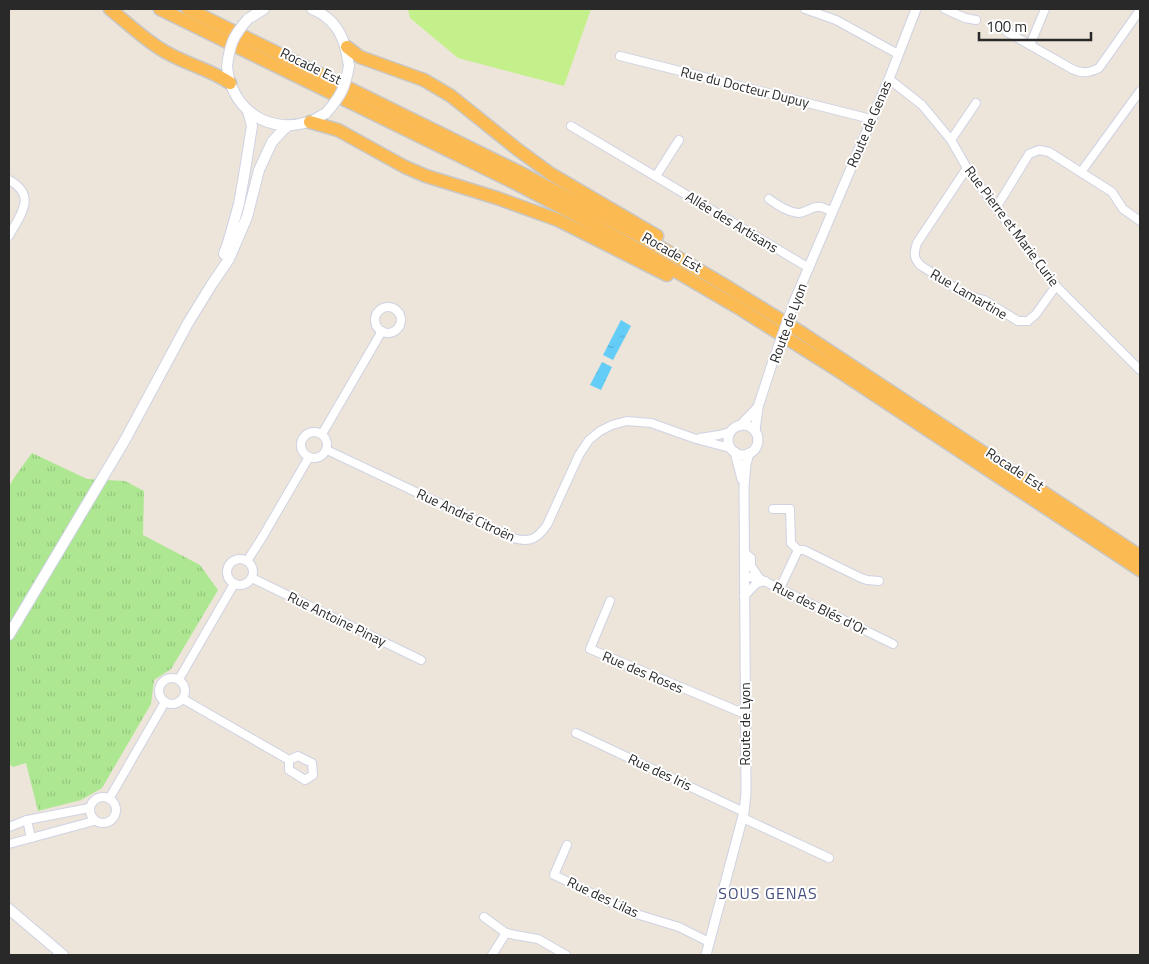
<svg xmlns="http://www.w3.org/2000/svg" width="1149" height="964" viewBox="0 0 1149 964" font-family="'Titillium Web',sans-serif">
<style>
.grass{fill:url(#grass-tufts)}
.pitch{fill:#c4f08c}
.water{fill:url(#water-ripples)}
.lines{fill:none;stroke-linecap:round;stroke-linejoin:round}
.minor-casing{stroke:#cfd2e3;stroke-width:10}
.tertiary-casing{stroke:#cfd2e3;stroke-width:11}
.secondary-casing{stroke:#cfd2e3;stroke-width:12}
.trunk-casing{stroke:#c7c7c7;stroke-width:15}
.minor{stroke:#fff;stroke-width:8}
.tertiary{stroke:#fff;stroke-width:9}
.secondary{stroke:#fff;stroke-width:10}
.trunk{stroke:#fcbb52;stroke-width:12}
.tertiary-bridge-casing{stroke:#cfd2e3;stroke-width:11;stroke-linecap:butt}
.secondary-bridge-casing{stroke:#cfd2e3;stroke-width:12;stroke-linecap:butt}
.tertiary-bridge{stroke:#fff;stroke-width:9}
.secondary-bridge{stroke:#fff;stroke-width:10}
.labels{text-anchor:middle;stroke-width:4;stroke-linejoin:round;paint-order:stroke}
.street-label{font-size:14px;fill:#292929;stroke:#fff}
.quarter-label{font-size:16px;letter-spacing:1px;fill:#464f7d;stroke:#fff}
</style>
<defs>
<pattern id="grass-tufts" width="24" height="20" patternUnits="userSpaceOnUse" patternTransform="scale(1.25)"><rect width="24" height="20" fill="#ade792"/><path d="M3 7l-1-3M5 7V3M7 7l1-3M15 17l-1-3M17 17v-4M19 17l1-3" fill="none" stroke="#95c67e"/></pattern>
<pattern id="water-ripples" width="26" height="14" patternUnits="userSpaceOnUse" patternTransform="scale(1.25)"><rect width="26" height="14" fill="#64cdf7"/><path d="M2 4q2-2 4 0t4 0M15 11q2-2 4 0t4 0" fill="none" stroke="#57b0d4"/></pattern>
</defs>
<rect width="100%" height="100%" fill="#ede5da"/>
<path class="grass" d="M32 453 87 479 125 481 144 491 143 535 200 565 218 590 171 669 154 680 151 704 102 788 81 800 38 811 26 763 13 767 9 764V486L16 475Z"/>
<path class="pitch" d="M408 9H591L564 86 458 58 410 18Z"/>
<g class="water">
<path d="M621 320 631 326 613 360 603 355Z"/>
<path d="M602 362 612 367 601 390 590 385Z"/>
</g>
<g class="lines">
<g class="minor-casing">
<g id="minor">
<path d="M805 9 836 20 898 54"/>
<path d="M945 9 965 18 976 20"/>
<path d="M1007 32 1072 69C1083 74 1089 73 1099 68L1140 10"/>
<path d="M1030 45 1045 9"/>
<path d="M620 56 871 119"/>
<path d="M889 79 922 105 951 140 967 168 996 208 1056 286 1140 370"/>
<path d="M571 126 809 268"/>
<path d="M951 140 976 103"/>
<path d="M967 168 917 243C914 253 913 257 920 265L966 295 984 300 1018 321H1028L1036 314 1056 286"/>
<path d="M1081 172 1140 91"/>
<path d="M656 176 679 140"/>
<path d="M9 180C38 196 20 215 9 236"/>
<path d="M769 199C778 205 787 212 798 213 806 213 813 205 821 207 824 208 829 210 832 212"/>
<path d="M996 208 1029 154 1039 150 1049 152 1112 192 1123 209 1140 221"/>
<circle cx="388" cy="320" r="13"/>
<circle cx="314" cy="445" r="13"/>
<path d="M322 434 382 331"/>
<path d="M700 438 719 435 730 432"/>
<path d="M327 450 513 538C530 543 537 539 547 525L579 455 589 440 600 431 612 425 627 421 651 423 696 439 730 448"/>
<path d="M773 509H790L791 543 798 550"/>
<path d="M744 552 751 558V566L760 579"/>
<circle cx="240" cy="572" r="13"/>
<path d="M247 561 263 536 309 457"/>
<path d="M744 576 760 579 893 644"/>
<path d="M252 578 421 660"/>
<path d="M780 588 798 550H804L861 578 867 580 879 581"/>
<path d="M744 596 757 583 765 581"/>
<path d="M610 601 590 649 745 714"/>
<circle cx="172" cy="691" r="13"/>
<path d="M179 679 234 584"/>
<path d="M183 699 289 760V770L305 780 313 775 312 763 298 756 289 760"/>
<path d="M576 733 744 812"/>
<circle cx="103" cy="810" r="13"/>
<path d="M109 799 165 702"/>
<path d="M743 818 829 858"/>
<path d="M27 820 31 838"/>
<path d="M9 827 27 820 89 808"/>
<path d="M9 844 94 821"/>
<path d="M567 845 554 875 633 913 679 927 709 942"/>
<path d="M484 917 506 933 515 935 538 939 566 955"/>
<path d="M492 955 506 933"/>
</g>
</g>
<g class="tertiary-casing">
<g id="tertiary">
<path d="M794 302 889 79 916 9"/>
<circle cx="743" cy="440" r="15"/>
<path d="M740 426 758 407"/>
<path d="M755 431 758 407 771 367"/>
<path d="M735 452 742 479"/>
<path d="M706 955 744 812 746 793 744 487 746 464 749 453"/>
</g>
</g>
<g class="secondary-casing">
<g id="secondary">
<path d="M312 9C316 11 322 13 326 17 342 29 346 47 349 66"/>
<path d="M248 19 264 9"/>
<path d="M227 66C228 72 228 79 231 85 244 118 275 132 308 122 314 121 320 116 326 113"/>
<path d="M224 254 228 243 239 204 244 176 252 126 248 111"/>
<path d="M9 635 125 440 188 323 212 284 229 259 247 217 259 170 272 142 283 130 288 126"/>
<path d="M9 909 63 955"/>
</g>
</g>
<g class="trunk-casing">
<g id="trunk">
<path d="M110 9C126 22 142 37 159 48 181 63 208 68 230 83"/>
<path d="M160 9 513 182 574 214 648 255 737 307 837 370 1140 570"/>
<path d="M188 9 521 173 653 243 726 286 802 333 1140 556"/>
<path d="M347 47 360 57 424 80 451 96 517 149 551 174 657 236"/>
<path d="M310 122 338 130 405 167 426 176 497 198 558 220 667 275"/>
</g>
</g>
<use href="#minor" class="minor"/>
<use href="#tertiary" class="tertiary"/>
<use href="#secondary" class="secondary"/>
<use href="#trunk" class="trunk"/>
<g class="tertiary-bridge-casing">
<path id="tertiary-bridge" d="M771 367 794 302"/>
</g>
<g class="secondary-bridge-casing">
<g id="secondary-bridge">
<path d="M227 66C230 44 233 36 248 19"/>
<path d="M326 113C341 96 345 88 349 66"/>
</g>
</g>
<use href="#tertiary-bridge" class="tertiary-bridge"/>
<use href="#secondary-bridge" class="secondary-bridge"/>
</g>
<g class="labels">
<g class="street-label">
<text transform="translate(311 66) rotate(26)" y="5">Rocade Est</text>
<text transform="translate(745 87) rotate(14)" y="5">Rue du Docteur Dupuy</text>
<text transform="translate(869 124) rotate(-67)" y="5">Route de Genas</text>
<text transform="translate(732 222) rotate(31)" y="5">Allée des Artisans</text>
<text transform="translate(1012 226) rotate(53)" y="5">Rue Pierre et Marie Curie</text>
<text transform="translate(672 252) rotate(30)" y="5">Rocade Est</text>
<text transform="translate(969 294) rotate(30)" y="5">Rue Lamartine</text>
<text transform="translate(788 323) rotate(-70)" y="5">Route de Lyon</text>
<text transform="translate(1015 469) rotate(33)" y="5">Rocade Est</text>
<text transform="translate(466 515) rotate(25)" y="5">Rue André Citroën</text>
<text transform="translate(820 608) rotate(26)" y="5">Rue des Blés d'Or</text>
<text transform="translate(337 619) rotate(26)" y="5">Rue Antoine Pinay</text>
<text transform="translate(643 672) rotate(23)" y="5">Rue des Roses</text>
<text transform="translate(745 724) rotate(-90)" y="5">Route de Lyon</text>
<text transform="translate(660 772) rotate(25)" y="5">Rue des Iris</text>
<text transform="translate(603 897) rotate(25)" y="5">Rue des Lilas</text>
</g>
<g class="quarter-label">
<text x="768" y="899">SOUS GENAS</text>
</g>
</g>
<rect width="1149" height="964" fill="none" stroke="#292929" stroke-width="20"/>
<path d="M979 32v8h112v-8" fill="none" stroke="#292929" stroke-width="2.5"/>
<text x="986" y="32" font-size="15" fill="#292929" stroke="#ffffff" stroke-width="4" paint-order="stroke">100 m</text>
</svg>
